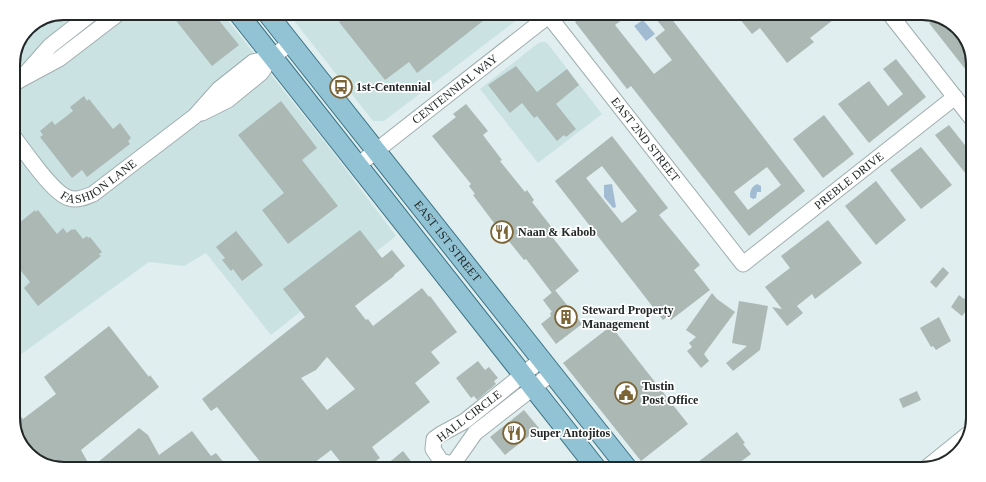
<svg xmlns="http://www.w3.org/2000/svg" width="986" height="482" viewBox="0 0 986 482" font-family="Georgia,serif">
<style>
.built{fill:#cbe2e3}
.water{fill:#a1bbd3}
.building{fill:#abb8b4;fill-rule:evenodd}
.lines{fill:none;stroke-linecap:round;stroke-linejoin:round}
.minor-casing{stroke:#a0aeaf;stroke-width:17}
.major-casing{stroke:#3b7385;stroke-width:21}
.minor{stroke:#fff;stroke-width:15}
.major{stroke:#92c3d4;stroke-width:19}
.labels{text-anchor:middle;stroke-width:3.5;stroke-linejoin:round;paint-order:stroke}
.poi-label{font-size:12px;font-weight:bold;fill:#222828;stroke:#fff;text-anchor:start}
.street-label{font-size:12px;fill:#222828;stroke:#fff}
.rim{fill:none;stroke:#222828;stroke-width:2}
</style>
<rect width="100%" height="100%" fill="#e0eeef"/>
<g class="built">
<path d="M64 13H222L335 155 396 236 271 335 206 253 184 266 149 262 13 360V61L28 28Z"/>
<path d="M288 13H526L384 121H373Z"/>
<path d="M541 42H545L548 44 602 114 538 163 480 89 537 44Z"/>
</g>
<g class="water">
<path d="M643 20 655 34 646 41 634 26Z"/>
<path d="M612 184 616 207 613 208 604 197V185Z"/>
<path d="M757 184 761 186V192H757L756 198 753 199 750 197C750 191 751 187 757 184Z"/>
</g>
<g class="building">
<path d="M170 13H213L239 45 212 66Z"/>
<path d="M350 13H493L417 73 409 62 385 80 339 22Z"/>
<path d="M587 13H631L615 25 654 74 672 60 655 38 665 30 651 13H667L805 191 749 236 631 86 627 89 575 22ZM767 167 781 185 748 210 734 192Z"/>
<path d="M735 13H842L810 38 814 42 787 63 760 28 752 34Z"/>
<path d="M937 17 944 18 964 36 973 61V79L929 23Z"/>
<path d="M896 59 926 97 869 143 838 104 869 81 888 106 903 94 883 69Z"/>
<path d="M516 66 537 92 567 69 579 85 556 104 576 129 566 137 564 135 557 141 537 116 534 118 522 103 510 113 488 85Z"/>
<path d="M84 96 87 101 89 99 113 129 120 123 131 138 128 141 130 144 87 177 82 170 72 178 40 137 43 135 40 131 52 121 55 125 73 111 70 107Z"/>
<path d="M281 101 317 148 302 160 338 206 288 244 262 210 284 193 238 135Z"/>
<path d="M466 104 488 131 483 135 502 160 500 161 525 192 527 190 534 200 532 202 557 234 553 238 579 271 552 293 526 259 524 260 491 219 473 195 475 194 469 186 471 184 432 136 456 117 453 114Z"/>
<path d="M824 115 854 154 823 178 793 139Z"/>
<path d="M949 125 972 154 971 169 966 174 935 135Z"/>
<path d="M612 136 668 208 659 215 700 265 694 270 710 290 671 320 668 316 663 320 555 181ZM602 166 637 211 622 223 586 178Z"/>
<path d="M921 147 952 185 921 209 890 170Z"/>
<path d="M876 181 906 220 876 245 845 206Z"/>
<path d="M35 210 36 212 38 210 57 234 63 228 67 233 72 229 73 230 75 229 83 239 87 236 88 238 90 237 102 252 99 254 101 256 38 306 24 288 30 282 13 261V228Z"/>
<path d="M828 220 862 263 815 299 812 294 797 306 803 313 787 326 772 307 782 309 765 287 790 268 781 256Z"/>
<path d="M360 230 382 258 392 250 405 266 394 275V276L355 306 366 320 368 319 373 326 422 288 429 297 430 296 457 332 431 352 440 363 415 383 430 402 372 447 380 458 365 469H346L331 450 306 469H253L261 463 217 407 211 411 202 399 305 317 283 289ZM327 357 355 389 327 410 301 378 316 370Z"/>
<path d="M236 231 263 265 242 281 233 269 231 271 222 260 225 258 216 247Z"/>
<path d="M943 267 949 273 936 288 930 282Z"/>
<path d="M555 290 582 324 556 344 541 324 551 316 550 313 552 312 543 300Z"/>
<path d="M970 290V306L962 316 951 307 959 295 964 299Z"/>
<path d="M712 293 717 299 735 312 704 354 709 361 701 368 687 351 692 347 689 343 696 337 686 330Z"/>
<path d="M739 301 768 306 760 350 733 371 726 363 747 346 732 343Z"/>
<path d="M939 317 951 341 936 350 933 346 931 347 920 328Z"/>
<path d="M109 326 149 377 150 375 159 387 81 450 91 468 139 428 148 435 159 455 192 431 211 456 216 453 229 469H64L42 464 22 446 13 421 20 415 23 419 56 394 44 377Z"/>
<path d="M611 326 688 424 641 461 563 363Z"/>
<path d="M478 361 485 370 489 367 498 378 494 381 496 384 477 400 474 396 471 398 456 378Z"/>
<path d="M917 391 921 400 903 408 899 399Z"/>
<path d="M524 410 539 428 505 455 490 437Z"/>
<path d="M737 432 745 443 743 444 751 454 731 469H689Z"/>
<path d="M403 451 417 469H381Z"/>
</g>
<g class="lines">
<g class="minor-casing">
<g id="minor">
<path d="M889 13 972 119"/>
<path id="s1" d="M548 15 743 264 955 97"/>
<path d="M26 73 50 46 92 13"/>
<path d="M13 84 20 80 59 59 119 13"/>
<path d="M202 113 228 100 261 73 272 57 291 43"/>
<path id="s2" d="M13 136C25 151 52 193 69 198 77 201 86 197 93 194L195 116 219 89 253 62 272 57"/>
<path id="s3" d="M358 165 552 13"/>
<path d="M541 360 465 421 441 434 434 439 433 449 441 461 451 464 456 460 475 433 552 373"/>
<path d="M926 468 968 434"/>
</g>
</g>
<g class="major-casing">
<g id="major">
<path d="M238 13 597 469"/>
<path id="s4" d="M267 13 628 469"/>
</g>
</g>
<use href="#minor" class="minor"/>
<use href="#major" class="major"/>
</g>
<defs>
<g id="bus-ring" transform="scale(1.15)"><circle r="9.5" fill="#fff" stroke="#7b6435" stroke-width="1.5"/><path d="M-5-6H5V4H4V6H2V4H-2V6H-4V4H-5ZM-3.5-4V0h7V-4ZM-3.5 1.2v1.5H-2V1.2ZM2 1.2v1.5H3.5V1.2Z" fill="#7b6435"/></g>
<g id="restaurant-ring" transform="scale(1.15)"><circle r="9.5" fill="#fff" stroke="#7b6435" stroke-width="1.5"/><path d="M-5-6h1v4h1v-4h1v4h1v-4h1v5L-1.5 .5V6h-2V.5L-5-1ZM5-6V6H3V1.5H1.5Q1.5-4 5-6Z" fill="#7b6435"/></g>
<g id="building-ring" transform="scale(1.15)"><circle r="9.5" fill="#fff" stroke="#7b6435" stroke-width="1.5"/><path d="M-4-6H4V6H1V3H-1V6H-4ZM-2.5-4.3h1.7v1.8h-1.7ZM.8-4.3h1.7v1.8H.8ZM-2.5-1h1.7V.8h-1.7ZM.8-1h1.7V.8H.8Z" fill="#7b6435"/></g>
<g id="civic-ring" transform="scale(1.15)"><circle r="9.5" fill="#fff" stroke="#7b6435" stroke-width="1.5"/><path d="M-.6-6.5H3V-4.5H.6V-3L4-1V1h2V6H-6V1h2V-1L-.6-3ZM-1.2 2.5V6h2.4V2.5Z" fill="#7b6435"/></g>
</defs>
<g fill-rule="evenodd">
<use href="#bus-ring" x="341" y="87"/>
<use href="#restaurant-ring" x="502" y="232"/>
<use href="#building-ring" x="566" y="317"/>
<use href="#civic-ring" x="626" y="393"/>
<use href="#restaurant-ring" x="514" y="433"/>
</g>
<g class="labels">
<g class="poi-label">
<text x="356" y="91">1st-Centennial</text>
<text x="518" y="236">Naan &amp; Kabob</text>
<text x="582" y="314">Steward Property<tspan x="582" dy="14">Management</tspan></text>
<text x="642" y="390">Tustin<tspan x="642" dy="14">Post Office</tspan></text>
<text x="530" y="437">Super Antojitos</text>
</g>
<g class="street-label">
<text dy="4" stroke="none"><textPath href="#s3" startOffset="123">CENTENNIAL WAY</textPath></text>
<text dy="4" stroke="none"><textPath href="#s1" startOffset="158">EAST 2ND STREET</textPath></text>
<text dy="4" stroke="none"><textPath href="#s2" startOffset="119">FASHION LANE</textPath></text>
<text dy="4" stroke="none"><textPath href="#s1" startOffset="451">PREBLE DRIVE</textPath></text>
<text dy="4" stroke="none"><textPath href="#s4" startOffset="291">EAST 1ST STREET</textPath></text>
<text transform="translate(469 416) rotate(-37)" y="4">HALL CIRCLE</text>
</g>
</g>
<path d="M0 0H986V482H0ZM64 20H922A44 44 0 0 1 966 64V418A44 44 0 0 1 922 462H64A44 44 0 0 1 20 418V64A44 44 0 0 1 64 20Z" fill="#fff" fill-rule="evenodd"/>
<path class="rim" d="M64 20H922A44 44 0 0 1 966 64V418A44 44 0 0 1 922 462H64A44 44 0 0 1 20 418V64A44 44 0 0 1 64 20Z"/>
</svg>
